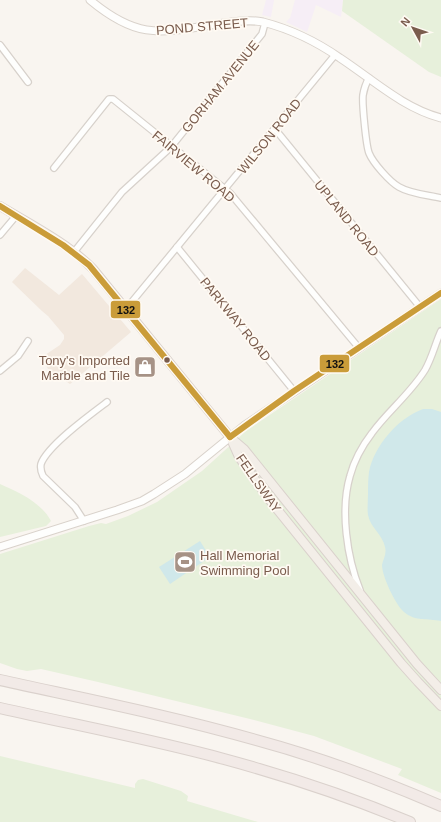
<svg xmlns="http://www.w3.org/2000/svg" width="441" height="822" viewBox="0 0 441 822" font-family="Helvetica,sans-serif">
<style>
.residential{fill:#f2e8de}
.education{fill:#f6eef6}
.green{fill:#e7f0db}
.water{fill:#d0e8ea}
.lines{fill:none;stroke-linecap:round;stroke-linejoin:round}
.street-casing{stroke:#d7d1cb;stroke-width:8}
.secondary-casing{stroke:#d9d2cb;stroke-width:9}
.primary-casing{stroke:#dad1cc;stroke-width:10}
.highway-casing{stroke:#dad1cc;stroke-width:12}
.street{stroke:#fefefd;stroke-width:5.5}
.secondary{stroke:#fefefd;stroke-width:7}
.primary{stroke:#f3eee8;stroke-width:8}
.highway{stroke:#f2eae7;stroke-width:10}
.bus-1-casing{stroke:#fffaf3;stroke-width:9}
.bus-1{stroke:#ca9c39;stroke-width:6}
.bus-dot{fill:#7a5c4d;stroke:#fffaf3;stroke-width:1.5}
.labels{text-anchor:middle;stroke-width:3.5;stroke-linejoin:round;paint-order:stroke}
.street-label{font-size:13px;fill:#7a5c4d;stroke:#fffaf3}
.poi-label{font-size:13px;fill:#7a5c4d;stroke:#fffaf3;text-anchor:end}
.line-badge{stroke:#fffaf3;stroke-width:1.5}
.pale-badge-label{font-size:11px;text-anchor:middle;font-weight:bold;fill:#111}
</style>
<rect width="100%" height="100%" fill="#f9f5f0"/>
<path class="residential" d="M25 268 59 295 82 274 131 332 70 384 48 369 42 357 60 345 64 339V335L48 316 42 311 12 282Z"/>
<g class="education">
<path d="M266 0H274L271 17 262 15Z"/>
<path d="M295 0H343L341 17 316 5 307 32 286 22 290 18Z"/>
</g>
<g class="green">
<path d="M343 0H441V77L429 72 342 11Z"/>
<path d="M441 299V793L398 775 402 769 314 736 250 719 98 682 41 669 27 671 17 669 0 663V554L89 526 101 523 106 524 128 516 157 502 202 471 246 431Z"/>
<path d="M0 484C18 492 41 502 51 521L46 526 0 537Z"/>
<path d="M0 756 135 788V784L138 780 143 779 181 791 188 796 187 801 258 822H0Z"/>
</g>
<g class="water">
<path d="M423 409H432L441 412V621C427 618 416 622 404 612 395 604 382 576 382 565 383 559 387 554 385 547 383 535 370 527 368 515 367 508 368 501 368 494 368 487 368 479 369 472 374 446 398 418 423 409Z"/>
<path d="M200 541 210 557 170 584 159 567Z"/>
</g>
<g class="lines">
<g class="street-casing">
<g id="street">
<path d="M0 45 28 82"/>
<path d="M369 78C366 83 364 89 363 95 362 103 366 145 369 153 373 163 390 182 399 187 411 194 428 195 441 198"/>
<path d="M275 129 420 307"/>
<path d="M54 168 109 99H113L230 193 359 348"/>
<path d="M0 235 16 216"/>
<path d="M177 247 294 391"/>
<path d="M74 252 122 192 171 147 262 34 265 23"/>
<path d="M126 309 335 55"/>
<path d="M0 371 18 356 28 341"/>
<path d="M84 521 75 507 43 476C41 472 40 469 41 464 47 446 91 414 107 402"/>
<path d="M360 590C347 558 340 510 350 476 354 461 362 446 372 433 388 411 410 394 425 370 432 358 435 344 441 331"/>
</g>
</g>
<g class="secondary-casing">
<g id="secondary">
<path d="M90 0C138 40 160 33 217 24 232 22 248 19 263 22 290 29 317 42 340 58 372 79 403 108 441 118"/>
<path d="M0 547 117 510 142 501 154 494 185 474 245 425 441 293"/>
</g>
</g>
<g class="primary-casing">
<g id="primary">
<path d="M0 206C30 224 69 244 93 269L230 437 244 449 417 664 441 690"/>
<path d="M231 439 239 457 268 498 401 663 418 682 441 706"/>
</g>
</g>
<g class="highway-casing">
<g id="highway">
<path d="M0 680C86 699 172 716 256 740 319 757 381 780 441 806"/>
<path d="M0 708C75 725 150 739 224 759 287 776 350 797 410 822"/>
</g>
</g>
<use href="#street" class="street"/>
<use href="#secondary" class="secondary"/>
<use href="#primary" class="primary"/>
<use href="#highway" class="highway"/>
<g class="bus-1-casing">
<g id="bus-1">
<path d="M0 206 63 245 89 265 230 437"/>
<path d="M230 437 294 391 441 293"/>
</g>
</g>
<use href="#bus-1" class="bus-1"/>
</g>
<defs>
<g id="shop-square" transform="scale(1.15)"><rect x="-9" y="-9" width="18" height="18" rx="4" fill="#a69286" stroke="#fffaf3"/><path d="M-5-2.5h2.3a2.7 3.5 0 0 1 5.4 0H5L5.5 6h-11ZM-1.5-2.5h3a1.5 2.3 0 0 0-3 0Z" fill="#fff"/></g>
<g id="stadium-square" transform="scale(1.15)"><rect x="-9" y="-9" width="18" height="18" rx="4" fill="#a69286" stroke="#fffaf3"/><path d="M0-5a6.5 5 0 1 0 0 10a6.5 5 0 1 0 0-10ZM-3.5-1.8h7v3.6h-7Z" fill="#fff"/></g>
</defs>
<g fill-rule="evenodd">
<use href="#shop-square" x="145" y="367"/>
<use href="#stadium-square" x="185" y="562"/>
</g>
<circle class="bus-dot" cx="167" cy="360" r="3.5"/>
<g class="labels">
<g class="street-label">
<text transform="translate(202 26) rotate(-5)" y="5">POND STREET</text>
<text transform="translate(220 86) rotate(-51)" y="5">GORHAM AVENUE</text>
<text transform="translate(269 136) rotate(-51)" y="5">WILSON ROAD</text>
<text transform="translate(194 166) rotate(40)" y="5">FAIRVIEW ROAD</text>
<text transform="translate(347 218) rotate(51)" y="5">UPLAND ROAD</text>
<text transform="translate(236 319) rotate(51)" y="5">PARKWAY ROAD</text>
<text transform="translate(259 483) rotate(55)" y="5">FELLSWAY</text>
</g>
<g class="poi-label">
<text x="130" y="365">Tony's Imported<tspan x="130" dy="15">Marble and Tile</tspan></text>
<text x="200" y="560" text-anchor="start">Hall Memorial<tspan x="200" dy="15">Swimming Pool</tspan></text>
</g>
</g>
<g class="line-badge">
<rect x="110" y="300" width="31" height="19" rx="4" fill="#ca9c39"/>
<rect x="319" y="354" width="31" height="19" rx="4" fill="#ca9c39"/>
</g>
<g class="pale-badge-label">
<text x="126" y="314">132</text>
<text x="335" y="368">132</text>
</g>
<g transform="translate(413 28) rotate(310)" stroke="#fffaf3" stroke-width="3" paint-order="stroke">
<path d="M0-3L7 15L0 10L-7 15Z" fill="#7a5c4d"/>
<text y="-6" font-size="11" font-weight="bold" text-anchor="middle" fill="#7a5c4d">N</text>
</g>
</svg>
